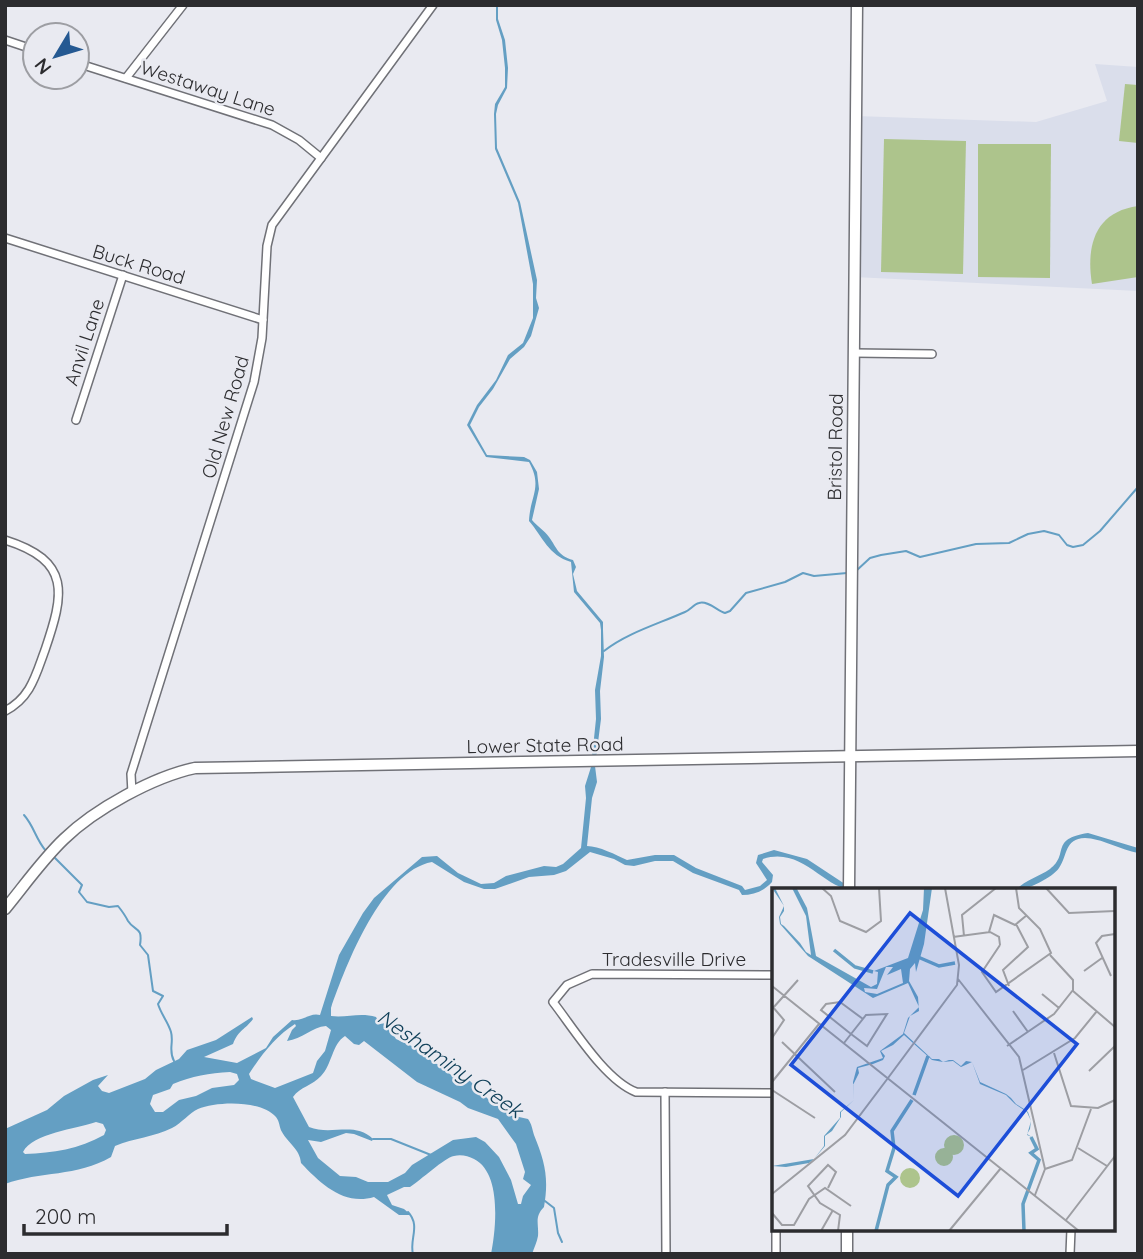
<svg xmlns="http://www.w3.org/2000/svg" width="1143" height="1259" viewBox="0 0 1143 1259" font-family="Quicksand,sans-serif">
<style>
.built{fill:#dadeeb}
.green{fill:#adc48c}
.water{fill:#649fc3;fill-rule:evenodd}
.lines{fill:none;stroke-linecap:round;stroke-linejoin:round}
.stream{stroke:#649fc3;stroke-width:2}
.street-casing{stroke:#707177;stroke-width:10}
.secondary-casing{stroke:#707177;stroke-width:13}
.street{stroke:#fff;stroke-width:7}
.secondary{stroke:#fff;stroke-width:10}
.labels{text-anchor:middle;stroke-width:5;stroke-linejoin:round;paint-order:stroke}
.street-label{font-size:19px;fill:#2c2c2f;stroke:#e9eaf1}
.water-label{font-size:21px;font-style:italic;fill:#104059;stroke:#e9eaf1}
.inset-river{fill:none;stroke:#649fc3;stroke-width:3.5}
.inset-road{fill:none;stroke:#9d9ea3;stroke-width:2}
.view{fill:#1d4ed8;fill-opacity:0.15;stroke:#1d4ed8;stroke-width:3.5}
.inset-edge{fill:none;stroke:#2c2c2f;stroke-width:3.5}
</style>
<rect width="100%" height="100%" fill="#e9eaf1"/>
<path class="built" d="M1095 64 1138 67V291L854 277 856 116 1036 122 1107 101Z"/>
<g class="green">
<path d="M1125 84 1138 85V143L1119 141Z"/>
<path d="M884 139 966 141 963 274 881 272Z"/>
<path d="M978 144H1051L1050 278 978 277Z"/>
<path d="M1138 206V277L1092 284C1086 247 1094 212 1138 206Z"/>
</g>
<g class="water">
<path d="M496 5H498V19L505 40 508 68 507 88 498 105 496 114 497 148 520 202 537 280 536 298 539 308 531 336 524 347 510 359 493 389 479 407 470 425 487 455 524 457 530 460 537 472 539 489 532 520C537 526 544 530 549 537 557 548 558 556 573 560L576 567 573 574 577 591 603 622V630L604 657 600 691 601 719 595 766 597 782 592 798 587 846C599 846 616 855 627 860L655 855H674L696 868 742 886 745 890 760 886 767 880 756 863 758 855 774 850 807 859 854 890C824 890 803 846 763 859L762 862 773 875 772 882C764 891 754 895 742 895L739 890 693 873 673 861H655L634 866 625 865 614 859 590 852 566 871 554 875 529 877 495 889H484L464 882 432 862C382 871 346 965 331 1008V1016C347 1018 360 1012 376 1017L380 1024 386 1023 396 1039 416 1048 434 1063 446 1067 447 1072 454 1077 468 1079 493 1104 506 1103 511 1108 510 1115 528 1119C532 1125 532 1128 534 1135 545 1162 549 1178 544 1207 534 1217 539 1224 538 1236 537 1242 534 1248 532 1254H491C496 1229 502 1173 474 1159 468 1156 461 1154 454 1156 444 1158 421 1180 410 1187H404L387 1195 392 1205 404 1209 411 1215H399L374 1197C344 1206 321 1184 301 1163 300 1149 288 1143 282 1132 279 1127 280 1122 276 1117 261 1100 217 1101 198 1109 189 1113 182 1123 172 1128 154 1137 134 1138 115 1146L111 1157C77 1177 40 1171 5 1184V1129L47 1110 64 1096 93 1080 108 1075 98 1086 102 1091 109 1093 145 1079 156 1070 179 1059 187 1050 216 1040 252 1017 253 1019C245 1030 239 1029 233 1044L204 1057 237 1063 266 1048 273 1037 292 1020C302 1022 310 1012 320 1015L339 955 363 913 374 898 422 857 437 856 458 873 481 884 494 883 506 876 544 866 556 867 563 864 581 848 586 798 585 786 591 767 596 719 595 690 601 656V630L600 623 574 592 571 562C548 555 543 537 529 521 530 496 543 487 529 462L486 457 467 425 477 405 496 380 508 355 523 343 533 318V284L518 203 495 149 494 114 495 104 505 87V68L502 40 496 20ZM295 1024 296 1026 292 1030 287 1041C302 1039 312 1027 326 1026L331 1030 325 1051 317 1061 313 1073 275 1088 251 1079 249 1074C261 1055 277 1035 295 1024ZM345 1036 354 1044 359 1045 364 1041 417 1082 460 1102 468 1108 498 1119 516 1144 525 1172 523 1179 531 1185 523 1196 521 1204H518L511 1180 499 1157 485 1142 476 1137 453 1140 412 1165 405 1173 388 1182H368L356 1177 340 1176 318 1158 308 1140 321 1142 346 1133 354 1134 372 1141 373 1139C355 1121 331 1136 309 1127L293 1097C300 1087 313 1085 321 1076 332 1065 332 1044 345 1036ZM230 1072 237 1074 239 1080 234 1085 212 1088 196 1096 179 1100 163 1112H155L150 1104 153 1095 170 1089 173 1084C192 1076 209 1073 230 1072ZM96 1122 103 1124 106 1130 104 1135C79 1149 53 1153 25 1154L23 1152C33 1133 76 1129 96 1122Z"/>
<path d="M1088 833 1138 848V853C1122 850 1100 838 1085 838 1064 839 1068 855 1059 868 1052 878 1027 890 1016 890 1026 879 1039 877 1050 869 1070 854 1049 839 1088 833Z"/>
</g>
<g class="lines">
<g class="stream">
<path d="M856 571 870 558 881 555 906 551 920 557 976 544 1009 543 1028 534 1044 531 1059 535 1067 545 1073 547 1083 545 1100 531 1138 487"/>
<path d="M604 651C627 633 658 624 685 612 690 610 694 604 699 603 707 600 718 611 725 613L730 611 746 593 785 582 803 573 814 576 847 573"/>
<path d="M24 815C34 826 36 840 46 851"/>
<path d="M53 856 82 885 79 892 87 902 109 907 118 906C122 911 125 915 128 921 135 932 143 926 140 945L148 955 153 991 163 996 158 1004C161 1014 168 1022 171 1032 174 1043 168 1050 174 1061"/>
<path d="M373 1139H391L431 1155"/>
<path d="M545 1201 554 1208 558 1233 562 1242"/>
<path d="M408 1212C421 1226 409 1239 413 1254"/>
</g>
<g class="street-casing">
<g id="street">
<path d="M5 40 35 50"/>
<path d="M77 63 272 125 299 140 321 158"/>
<path d="M126 78 183 5"/>
<path d="M5 238 263 320"/>
<path d="M854 353 932 354"/>
<path d="M76 420 123 275"/>
<path d="M5 540C72 561 64 594 45 650 36 674 31 698 5 711"/>
<path d="M132 793 131 774 254 382 262 338 267 246 272 225 433 5"/>
<path d="M774 975 592 974 567 985 553 1002C574 1029 605 1080 636 1092L774 1093"/>
<path d="M665 1092 666 1254"/>
<path d="M776 1254V1229"/>
<path d="M1070 1254 1071 1229"/>
</g>
</g>
<g class="secondary-casing">
<g id="secondary">
<path d="M849 890 857 5"/>
<path d="M5 909C24 886 42 860 64 839 95 809 153 777 195 768L1138 751"/>
<path d="M847 1254V1229"/>
</g>
</g>
<use href="#street" class="street"/>
<use href="#secondary" class="secondary"/>
</g>
<g class="labels">
<g class="street-label">
<text transform="translate(208 88) rotate(18)" y="7">Westaway Lane</text>
<text transform="translate(139 264) rotate(17)" y="7">Buck Road</text>
<text transform="translate(84 342) rotate(-72)" y="7">Anvil Lane</text>
<text transform="translate(225 417) rotate(-74)" y="7">Old New Road</text>
<text transform="translate(835 447) rotate(-89)" y="7">Bristol Road</text>
<text transform="translate(545 745) rotate(-1)" y="7">Lower State Road</text>
<text x="674" y="966">Tradesville Drive</text>
</g>
<g class="water-label">
<text transform="translate(450 1064) rotate(35)" y="7">Neshaminy Creek</text>
</g>
</g>
<g transform="translate(772 888)">
<rect width="343" height="343" fill="#e9eaf1"/>
<path d="M172 257a10 10 0 1 1 20 0a10 10 0 1 1-20 0ZM163 269a9 9 0 1 1 18 0a9 9 0 1 1-18 0ZM128 290a10 10 0 1 1 20 0a10 10 0 1 1-20 0Z" fill="#adc48c"/>
<path d="M0 0H3L12 18V23L8 29 9 36 12 38 28 55 34 64 39 67 34 28 20 0 25 1 35 20 44 68 99 99 105 96 106 84 102 83 136 70 151 22 152 0H160L152 56 144 84 143 75 138 81 137 93 146 109 147 123 138 128 132 145 160 171H167L171 174 177 172H181L189 178 194 173 200 174 208 194 234 206 239 210 244 216 252 221 256 224 259 233 258 241 255 246 260 249 255 247 259 233 255 224 243 216 234 207 208 196 200 174 189 179 181 173 171 174 160 172 132 147 121 157 109 163 113 168 111 172 101 176 86 180 87 185 81 197 82 212 69 224V229L60 243 53 248V258L42 271 37 275 14 279 0 278 42 271 52 258V248L68 230V224L82 212 81 194 85 179 111 170 108 163 131 146 136 130 147 119 136 95 101 110 36 68 8 36 7 29 12 18ZM114 79H121L115 87 129 81 131 95 105 106 93 104 92 100 105 101Z" fill="#649fc3" fill-rule="evenodd"/>
<path class="inset-river" d="M62 62 83 79 101 84M146 69 167 78 183 75M142 207 156 168M104 343 116 297 124 289 115 283 122 260 120 243 140 212M252 343 251 316 267 272 259 265 265 261 259 249"/>
<path class="inset-road" d="M50 0 59 8 68 33 94 44 109 33 107 0M274 0 297 25 343 23M217 44 222 27 243 37 255 27M192 48 190 27 224 0M181 49 218 44 227 49 228 57M228 57 210 84 224 104 279 65 268 41 247 20 244 0M312 83 330 70M339 88 324 55 330 48 343 46M186 91 247 169 273 281 263 307M0 98 307 343M237 98 231 82 256 59 244 36M301 103 343 139M270 106 287 120M0 118 12 132 0 150M1 120 26 92M241 123 256 144M10 154 63 204M72 155 79 146 94 127 115 126 95 158 79 146 49 122 54 116 68 114 91 131M235 158 282 126 301 102V92L278 67M282 165 299 218 326 220 343 212M251 182 303 150 325 123M317 183 343 158M116 190 185 97 187 77 173 0M0 194 47 136M0 202 43 230M306 260 335 278M273 281 300 272 319 221M56 300 64 284 56 277 36 298 48 315 68 327 66 343M0 306 73 247 116 190M0 325 10 337H22L37 311 53 300 79 318M294 332 343 268M49 343 61 322M177 343 229 280"/>
<path class="view" d="M138 25 305 156 186 308 19 177Z"/>
<rect width="343" height="343" class="inset-edge"/>
</g>
<rect width="1143" height="1259" fill="none" stroke="#2c2c2f" stroke-width="14"/>
<g transform="translate(56 56) rotate(232)"><circle r="33" fill="#e9eaf1" stroke="#9d9ea3" stroke-width="2"/>
<path d="M0-5L12 26L0 18L-12 26Z" fill="#255992"/>
<text y="-10" font-size="19" font-weight="bold" text-anchor="middle" fill="#2c2c2f">N</text>
</g>
<path d="M24 1224v10h203v-10" fill="none" stroke="#2c2c2f" stroke-width="3.5"/>
<text x="35" y="1224" font-size="21" fill="#2c2c2f" stroke="#e9eaf1" stroke-width="5" paint-order="stroke">200 m</text>
</svg>
